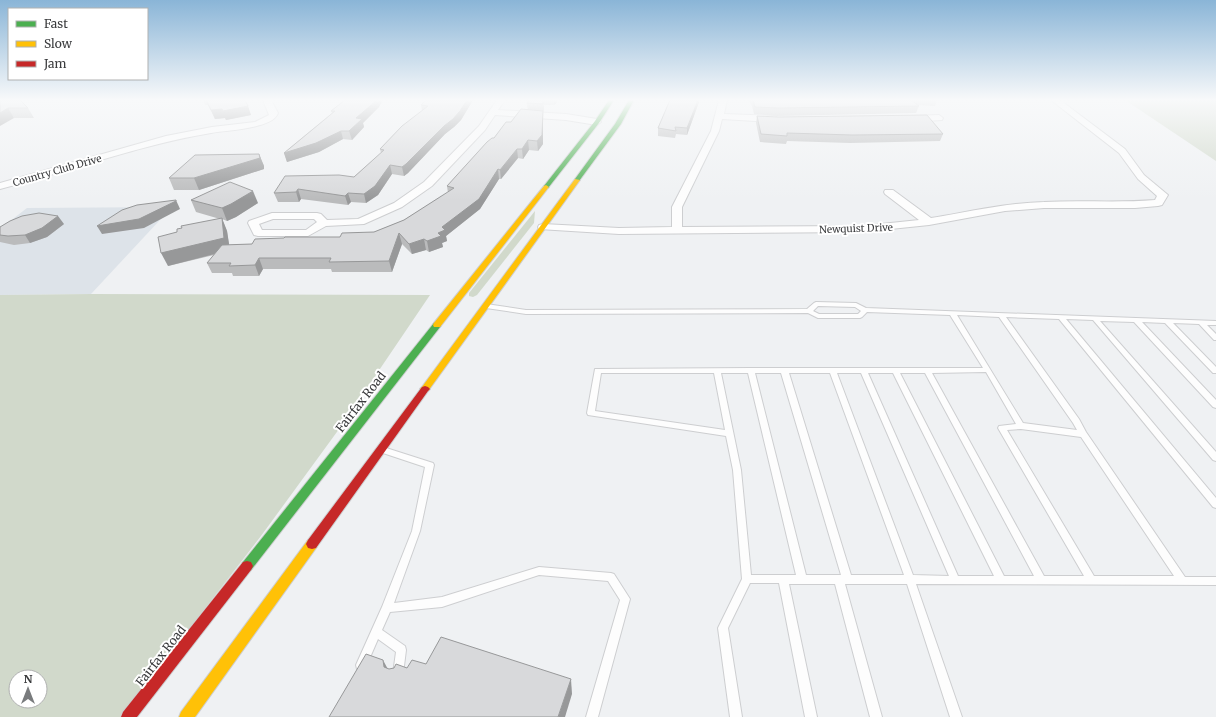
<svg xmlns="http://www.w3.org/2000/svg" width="1216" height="717" viewBox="0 0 1216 717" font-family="Merriweather,serif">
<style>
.built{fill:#dde3e9}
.green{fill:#d1d9cb;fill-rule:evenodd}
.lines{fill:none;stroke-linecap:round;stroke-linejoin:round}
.lane-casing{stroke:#cdced0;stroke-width:2}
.street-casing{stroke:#cdced0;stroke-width:2}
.fast-casing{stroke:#cdced0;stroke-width:2}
.slow-casing{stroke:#cdced0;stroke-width:2}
.jam-casing{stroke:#cdced0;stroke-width:2}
.lane{fill:#fdfdfd;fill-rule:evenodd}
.street{fill:#fdfdfd;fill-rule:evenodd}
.fast{fill:#4caf50;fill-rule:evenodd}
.slow{fill:#ffc107;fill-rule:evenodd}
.jam{fill:#c62828;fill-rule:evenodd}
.wall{fill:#babbbc}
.shaded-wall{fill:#979899}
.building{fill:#d8d9db;stroke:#979899}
.labels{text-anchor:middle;stroke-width:4;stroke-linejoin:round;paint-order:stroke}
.far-street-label{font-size:10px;fill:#3a3b3d;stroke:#fff}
.street-label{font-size:12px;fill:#3a3b3d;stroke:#fff}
</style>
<rect width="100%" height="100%" fill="#eff1f3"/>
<path class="built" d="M172 207 91 294 0 295V229L27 208Z"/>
<g class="green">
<path d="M1125 100H1216V161Z"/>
<path d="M535 211 534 223 477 295 473 297 469 296V293Z"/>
<path d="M91 294 430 295 342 425 261 536 121 717H0V295ZM16 677H40V701H16Z"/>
</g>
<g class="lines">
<g class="lane-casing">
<g id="lane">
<path d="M816 302 856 303 866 308 1216 321V325H1207L1216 334V340H1214L1199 324 1173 323 1216 367V373H1213L1165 323 1142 322 1216 400V408L1213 407 1134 322 1100 321 1216 452V461L1213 460 1093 320 1066 319 1216 498V508L1213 507 1059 319 1006 317 1079 419 1086 432 1185 577H1216V585L916 584 962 717H950L907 584H845L882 717H870L835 584H789L817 717H805L779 583H750L728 628 742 717H730L718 628 742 579 733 470 726 436 588 415 587 413 595 369 751 368H983L950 315 867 312 862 317 860 318H818L808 313 526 314 486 308 483 306 486 304 526 310 807 309 814 303ZM818 306 855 307 861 311 858 314H819L813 311ZM957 315 999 317 1073 423 1077 430 1023 423ZM986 372 1016 424 999 426 998 428 1084 576H1044L932 373ZM601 373H714L725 430 595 411ZM721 373H748L796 575H751L741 470ZM755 373H781L841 575H806ZM789 373H830L904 575H851ZM837 373H861L949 576 913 575ZM868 373H893L994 576H958ZM900 373H925L1034 576H1004ZM1021 429 1081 437 1174 576H1094L1007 430Z"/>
<path d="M383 447 433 463 434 465 420 531 394 603 442 597 539 567 611 573 614 574 630 599 598 717H586L620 600 608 581 539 575 442 607 390 612 382 630 405 646 406 650 403 674 402 678 398 679 394 678 393 674 396 652 378 639 365 669 361 670 357 669 356 665 382 607 412 531 425 467 380 452 379 450 380 448Z"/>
</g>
</g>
<g class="street-casing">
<g id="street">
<path d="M263 100H271L278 113C273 129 226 130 211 133 139 145 71 171 0 189V183L166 136 212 127 255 122 269 115Z"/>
<path d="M497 100H505L498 110 566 114 597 119 601 122 597 125 566 120 495 115 485 130 432 186 402 207 364 224 326 226 308 236H258L254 235 248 223 249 221 272 213H317L321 214 327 220 358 219 394 203 424 182 479 126ZM273 219H314L317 222 306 230H262L259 224Z"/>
<path d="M719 100H727L724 114 775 116 779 119 775 122 722 119 719 131 682 207V227L862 226 919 220 885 194 884 192 885 190H893L931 218C968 212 1006 203 1044 202 1081 200 1118 203 1155 200L1157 196 1138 179 1119 153 1051 100H1060L1125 149 1144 175 1168 195 1162 205 1158 206 1135 208H1044L1005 211 929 225 862 232 619 234 539 229 538 227 539 225 543 224 619 228 672 227V207L711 131Z"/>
<path d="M939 115 943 118 942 120 910 122 906 119 910 116Z"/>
</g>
</g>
<g class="fast-casing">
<g id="fast">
<path d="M609 100H614L599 123 548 188H544V186L595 121Z"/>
<path d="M629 100H634L621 124 579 181H575V179L615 124Z"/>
<path d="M437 322 441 325 440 327 251 570 247 571 243 570 241 566 243 562 434 323Z"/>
</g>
</g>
<g class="slow-casing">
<g id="slow">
<path d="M575 179 580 180 428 391H422L420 389 422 387Z"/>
<path d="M546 185 549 187 548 188 440 327H434L433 325 434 323 544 186Z"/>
<path d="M312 539 316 540 318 544 316 548 195 717H179L181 712 308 540Z"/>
</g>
</g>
<g class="jam-casing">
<g id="jam">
<path d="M425 386 428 387 430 389 428 391 316 548 312 549 308 548 306 544 308 540 422 387Z"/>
<path d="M247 561 251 562 253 566 251 570 137 717H121L123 712 243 562Z"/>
</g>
</g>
<use href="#lane" class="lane"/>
<use href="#street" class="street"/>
<use href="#fast" class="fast"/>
<use href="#slow" class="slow"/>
<use href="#jam" class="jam"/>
</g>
<g class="wall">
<path d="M0 100 28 108 34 118H14Z"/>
<path d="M203 100H245L251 115 226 120 225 118 215 119 208 105H205Z"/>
<path d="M426 100H473L461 120 454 127 445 134 408 173 404 176 392 174 378 195 366 203 351 202 348 205 301 199 299 202H278L274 193 354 177 381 153 380 149 422 111 421 105Z"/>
<path d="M526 100H557V102L554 105H544V111H543V144L538 151 529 150 523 159 518 158 501 179H499L480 209 446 236 447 241 442 243 443 247 429 252 426 250 412 254 402 244 392 272H332L331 269H263L259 276H233L232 273H212L207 263 214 255 168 266 177 232 220 219 196 212 191 200 258 203 236 217 227 221 222 219 227 231 229 245 252 244 340 237 374 232 404 220 448 193 447 186 494 138 511 122 528 110Z"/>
<path d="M670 100H699V102L687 135 676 134 675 138 658 136V128Z"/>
<path d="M748 100H937L935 106 918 105 919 106 916 113 777 116 754 114 752 106Z"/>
<path d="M379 107 363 123 364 127 352 140 343 139 319 152 287 162 284 153 332 113 331 111Z"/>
<path d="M757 116 943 134 940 141 850 143 787 141 786 144 760 142 756 123Z"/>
<path d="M259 154 264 166V169L199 190H174L169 178Z"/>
<path d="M64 224 47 237 30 243 14 245 0 242V227Z"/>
</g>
<g class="shaded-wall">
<path d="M377 100H383L379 107 363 123 364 127 352 140 349 131 356 118Z"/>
<path d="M467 100H473L461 120 454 127 445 134 408 173 404 176 402 167Z"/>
<path d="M554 100H557V102L554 105Z"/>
<path d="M698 100H699V102L687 135V128Z"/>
<path d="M248 106 251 115 226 120 225 118 215 119 211 110Z"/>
<path d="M8 108 14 118 0 126V113Z"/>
<path d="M543 111V144L538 151 537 141Z"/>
<path d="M341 131 343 139 319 152 287 162 284 153Z"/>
<path d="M528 140 529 150 523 159 522 149Z"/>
<path d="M517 149 518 158 501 179 500 170Z"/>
<path d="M259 154 264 166V169L199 190 194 178Z"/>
<path d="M390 165 392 174 378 195 366 203 364 194Z"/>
<path d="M498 169 499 179 480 209 446 236 447 241 442 243 443 247 429 252 427 241 438 233 442 227Z"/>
<path d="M298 189 301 199 299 202 296 192Z"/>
<path d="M253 191 258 203 236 217 227 221 222 208Z"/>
<path d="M348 193 351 202 348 205 345 196Z"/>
<path d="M176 200 180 209 144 228 102 234 97 226Z"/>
<path d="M58 216 64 224 47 237 30 243 25 235Z"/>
<path d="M222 218 227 231 230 250 168 266 161 253Z"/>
<path d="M399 233 402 244 392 272 389 261Z"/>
<path d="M424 239 426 250 412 254 409 244Z"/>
<path d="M259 258 263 269 259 276 255 265Z"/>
<path d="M383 660 391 675 384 667Z"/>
<path d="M571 679 572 694 565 717H558Z"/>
</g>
<g class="building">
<path d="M0 100H20L28 108H8L0 113Z"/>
<path d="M206 100H245L248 106 223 111 222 109 211 110Z"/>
<path d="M345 100H377L356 118 362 119 349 131H341L316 143 284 153 335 111H331Z"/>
<path d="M426 100H467L460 111 453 119 444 126 406 164 402 167 390 165 375 186 364 194 348 193 345 196 298 189 296 192 274 193 285 176 339 175 354 177 384 150 380 149 402 126 428 106 421 105Z"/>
<path d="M530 100H543V104L527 103Z"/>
<path d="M670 100H698L687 128 675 127 676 131 658 128Z"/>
<path d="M753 100H911L919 106 778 108 755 107Z"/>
<path d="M521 109 543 111 542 135 537 141 528 140 522 149H517L500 170 498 169 479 199 442 227 445 230 438 233 441 236 427 241 424 239 409 244 399 233 389 261 329 262 331 258H259L255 265 229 266 231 263H207L222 245 252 244 255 239 284 238 285 237H340L342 233 374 232 404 220 454 188 447 186 487 142 492 138H494L506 122H511Z"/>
<path d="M927 115 943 134 852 135 787 133V136L761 134 757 116 778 117Z"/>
<path d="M259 154 260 158 194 178H169L195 155Z"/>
<path d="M230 182 253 191 231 204 222 208 191 200Z"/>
<path d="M176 200V201L139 219 97 226 122 210 137 205Z"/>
<path d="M39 213 58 216 42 228 25 235 8 236 0 235V227L10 221 22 216Z"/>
<path d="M222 218 224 238 161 253 158 237 177 232V229L182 228 181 226Z"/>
<path d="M441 637 571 679 558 717H329L366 654 383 660 384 667 389 669 394 668 396 664 407 668 412 660 426 664Z"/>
</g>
<linearGradient id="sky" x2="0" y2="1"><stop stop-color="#8ab5d7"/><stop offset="0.5" stop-color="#f8f9fa"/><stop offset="1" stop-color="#f8f9fa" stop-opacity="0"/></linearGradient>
<rect width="1216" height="200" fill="url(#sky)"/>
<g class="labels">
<g class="far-street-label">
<text transform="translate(57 170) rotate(-16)" y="4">Country Club Drive</text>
<text transform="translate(856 228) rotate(-2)" y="4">Newquist Drive</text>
</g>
<g class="street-label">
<text transform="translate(361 402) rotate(-52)" y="4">Fairfax Road</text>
<text transform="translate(161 656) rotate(-52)" y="4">Fairfax Road</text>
</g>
</g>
<rect x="8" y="8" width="140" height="72" fill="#ffffff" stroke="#b0b1b1"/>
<rect x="16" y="21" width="20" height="6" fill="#4caf50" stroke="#b0b1b1"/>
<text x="44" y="28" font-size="12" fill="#3a3b3d">Fast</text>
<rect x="16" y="41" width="20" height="6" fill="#ffc107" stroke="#b0b1b1"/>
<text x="44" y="48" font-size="12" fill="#3a3b3d">Slow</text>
<rect x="16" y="61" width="20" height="6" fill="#c62828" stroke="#b0b1b1"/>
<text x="44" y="68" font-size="12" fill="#3a3b3d">Jam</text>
<g transform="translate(28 689)"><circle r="19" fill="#ffffff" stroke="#b0b1b1"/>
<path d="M0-3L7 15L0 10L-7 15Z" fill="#797b7d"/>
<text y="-6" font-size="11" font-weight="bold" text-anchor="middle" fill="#3a3b3d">N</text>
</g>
</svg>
